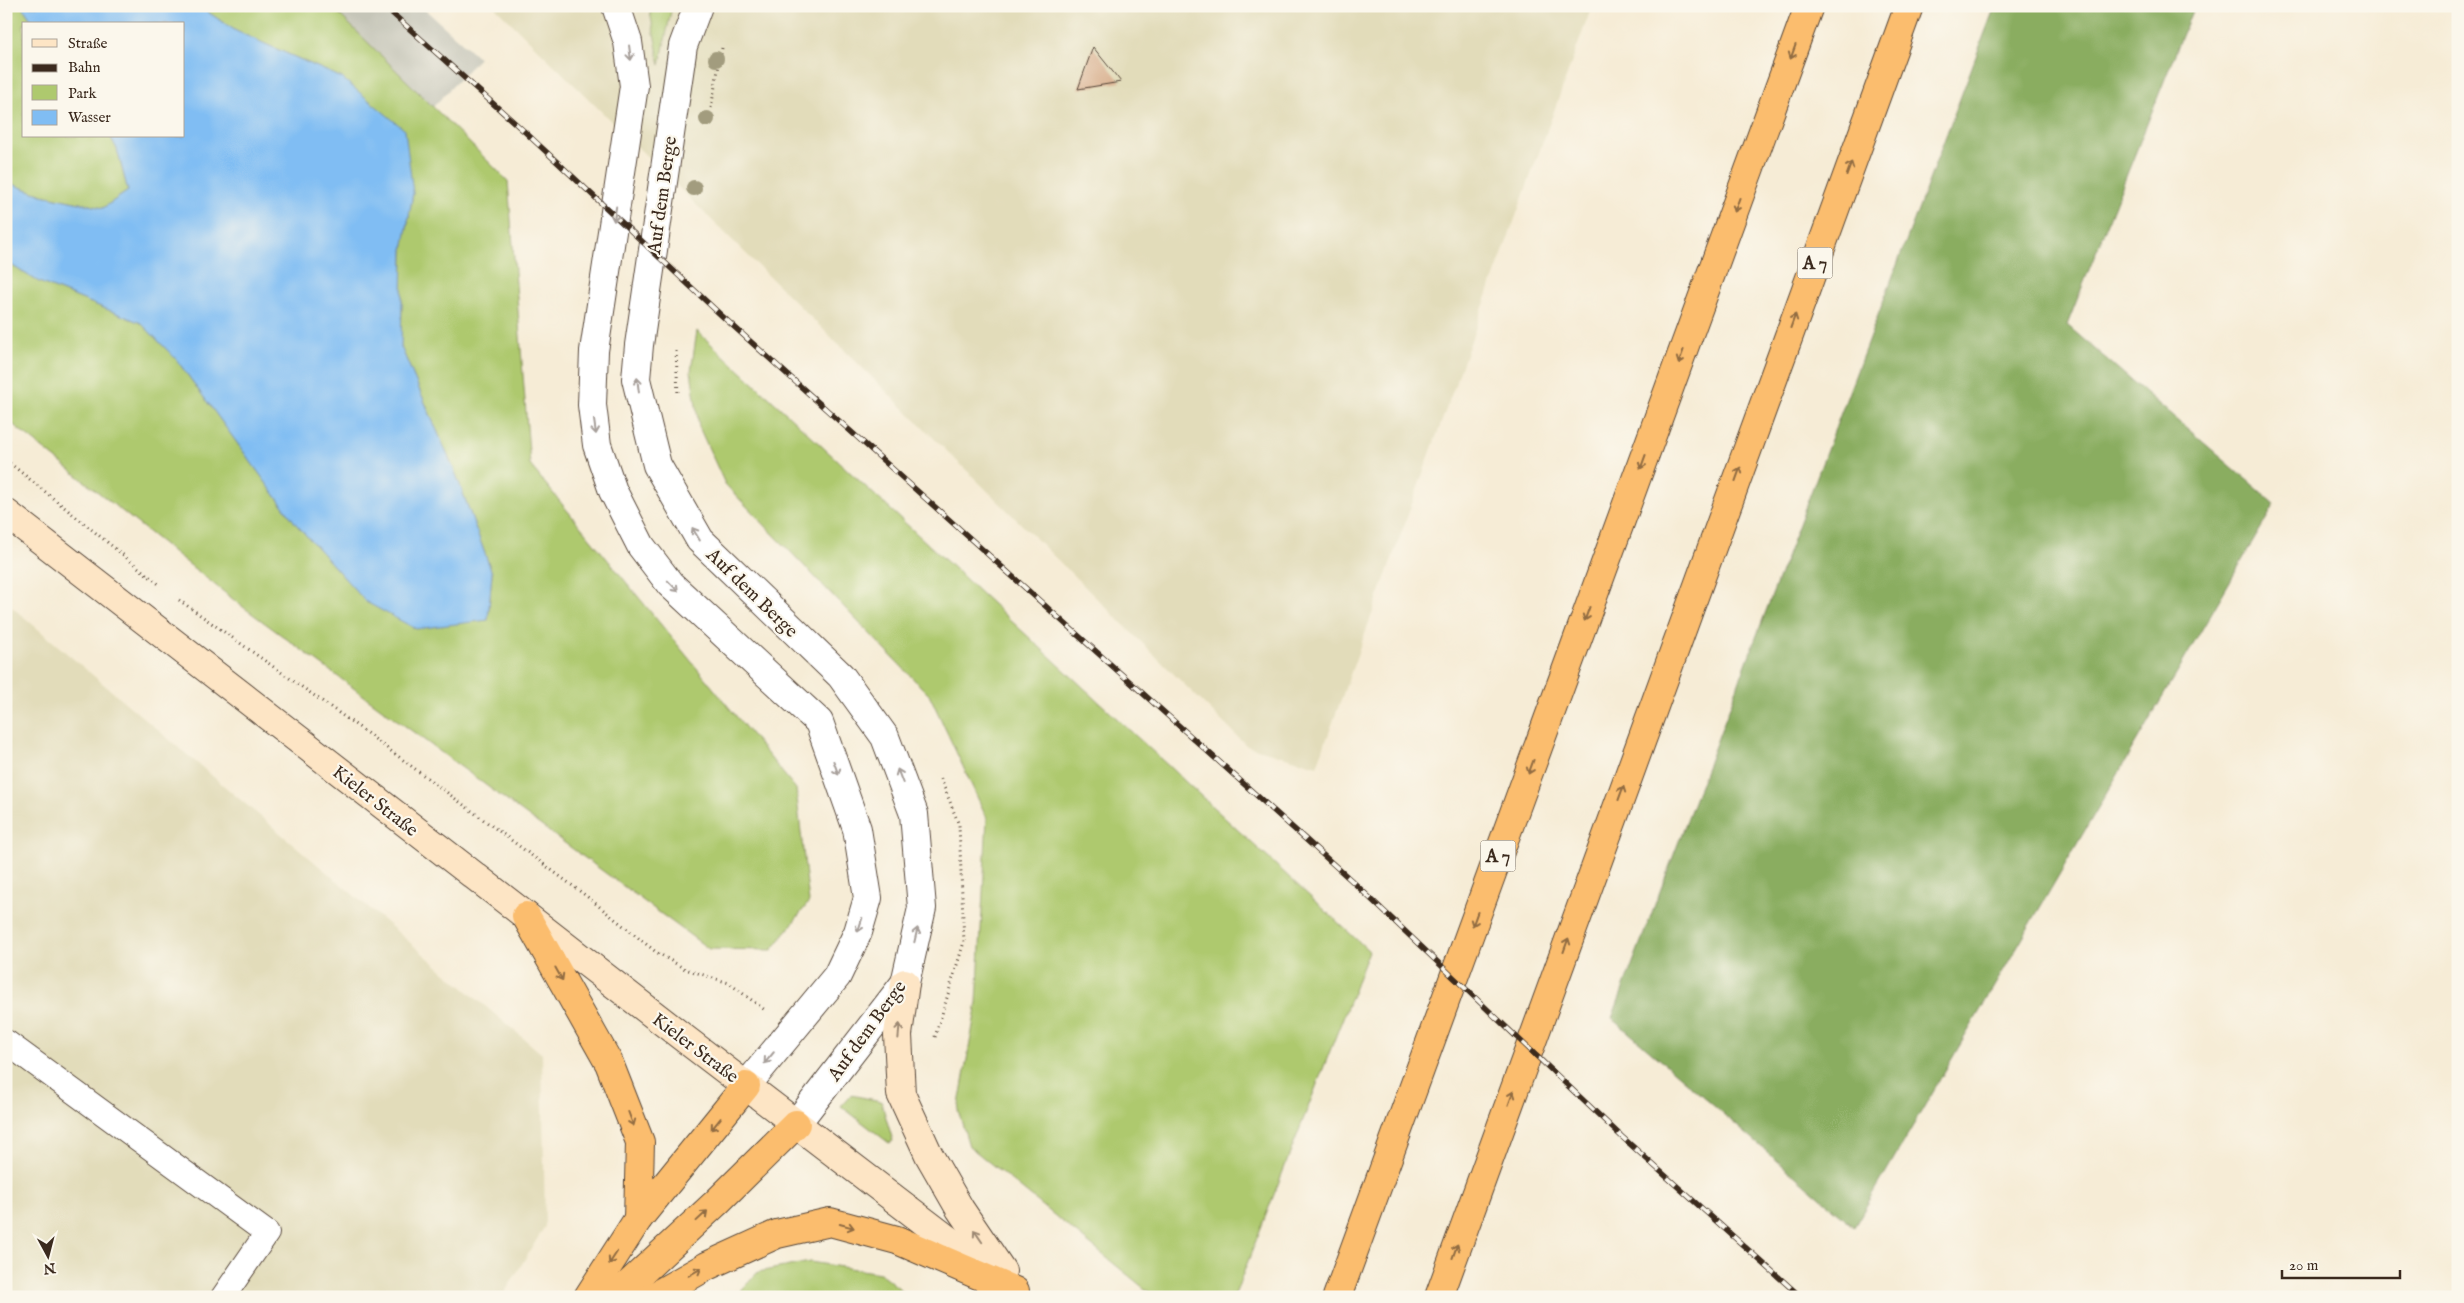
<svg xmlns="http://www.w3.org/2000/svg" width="2464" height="1303" viewBox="0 0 2464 1303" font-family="'IM FELL English',serif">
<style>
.built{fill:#e2dcba}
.industrial{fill:#c5c5b8}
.green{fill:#aec96e;stroke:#747a46}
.forest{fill:#8aad61;stroke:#626c40}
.water{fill:#80bdf3;stroke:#5e7488}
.building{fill:#d9b190}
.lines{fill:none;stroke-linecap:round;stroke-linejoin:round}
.service-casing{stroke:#57473a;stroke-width:26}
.minor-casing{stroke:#57473a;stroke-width:30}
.secondary-casing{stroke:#57473a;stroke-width:30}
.motorway-casing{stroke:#57473a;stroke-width:30}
.path{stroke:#57473a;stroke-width:3;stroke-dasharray:1 4;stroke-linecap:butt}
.service{stroke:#fff;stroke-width:24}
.minor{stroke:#fff;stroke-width:28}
.secondary{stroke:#fde5c5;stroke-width:28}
.motorway{stroke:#fbbd6e;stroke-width:28}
.rail-casing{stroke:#3b2a1e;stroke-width:5.5}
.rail{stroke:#fbf7ec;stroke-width:4;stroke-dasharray:11;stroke-linecap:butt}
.tree{fill:#a29c7e}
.oneway{stroke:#916c42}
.oneway2{stroke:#a79f9a}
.oneway3{stroke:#9c8872}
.labels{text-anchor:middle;stroke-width:4.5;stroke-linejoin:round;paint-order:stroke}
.shield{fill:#fbf7ec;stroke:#75685c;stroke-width:1}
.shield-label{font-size:18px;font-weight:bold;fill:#3b2a1e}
.street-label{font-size:19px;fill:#3b2a1e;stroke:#fbf7ec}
</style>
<rect width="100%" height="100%" fill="#fbf7ec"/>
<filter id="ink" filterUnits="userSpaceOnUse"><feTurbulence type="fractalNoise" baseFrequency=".02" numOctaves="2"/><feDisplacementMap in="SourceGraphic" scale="10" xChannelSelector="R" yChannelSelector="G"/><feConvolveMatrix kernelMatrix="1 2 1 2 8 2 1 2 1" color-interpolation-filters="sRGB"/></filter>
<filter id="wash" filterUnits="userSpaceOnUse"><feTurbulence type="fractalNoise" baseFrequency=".0096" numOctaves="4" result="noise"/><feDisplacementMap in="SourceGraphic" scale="20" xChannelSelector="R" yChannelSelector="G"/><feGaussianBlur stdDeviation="1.12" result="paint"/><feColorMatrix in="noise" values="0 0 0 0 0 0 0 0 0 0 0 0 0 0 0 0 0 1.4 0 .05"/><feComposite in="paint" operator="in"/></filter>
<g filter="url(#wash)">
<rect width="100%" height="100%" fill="#f6ecd6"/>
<g class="built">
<path d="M494 6H1592L1317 766 1247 746Z"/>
<path d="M6 602 542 1054 545 1226 502 1297H6Z"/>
</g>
<path class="industrial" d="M331 6H421L479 58 433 107Z"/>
<g class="green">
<path d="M6 6H22L34 24H24V136H110L117 149 128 191 103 208 42 195 6 182Z"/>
<path d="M199 6H331L508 181 530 465 796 789 809 902 772 950 709 949 239 604 6 419V262L39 282 141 323 176 359 296 524 366 602 488 620 492 573 457 477 401 347 403 250 413 193 342 78 236 31Z"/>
<path d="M648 6H672L660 65 650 12Z"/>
<path d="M697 331 1369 951 1234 1297H1155L969 1146 958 1110 977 1003 987 818 930 696 725 484 699 427 691 371Z"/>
<path d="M851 1095 881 1101 893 1141 889 1143 841 1106Z"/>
<path d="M810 1262 880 1273 910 1297H735L758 1272Z"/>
</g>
<path class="forest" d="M1995 6H2194L2067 325 2275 504 1854 1227 1612 1018Z"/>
<path class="water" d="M22 6H199L236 31 342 78 405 130 413 193 403 250 401 347 457 477 492 573 488 620 416 629 366 602 296 524 176 359 141 323 39 282 6 262V182L42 195 103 208 128 191 117 149 110 136H184V24H34Z"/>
<g id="blocks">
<path class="building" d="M1093 47 1121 82 1078 89Z"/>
</g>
</g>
<g filter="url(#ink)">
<use href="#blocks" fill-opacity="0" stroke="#57473a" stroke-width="1"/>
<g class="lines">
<g class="service-casing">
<path id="service" d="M6 1042 267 1233 223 1297"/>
</g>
<g class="minor-casing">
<g id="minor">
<path d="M616 6 628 42 634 86 594 351 592 405 597 445 613 491 641 546 670 584 819 722 857 829 868 898 858 932 837 976 746 1086"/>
<path d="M698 6 683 46 639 345 636 379 657 465 700 540 841 676 885 737 914 814 922 908 905 983 796 1124"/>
</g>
</g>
<g class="secondary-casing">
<g id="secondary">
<path d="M6 513 685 1039 1002 1281"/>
<path d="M905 983 898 1035 901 1094 929 1155 960 1209 1002 1271"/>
</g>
</g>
<g class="motorway-casing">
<g id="motorway">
<path d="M526 916 609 1063 640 1142 638 1219"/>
<path d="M588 1297 638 1219 746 1086"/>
<path d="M615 1297 717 1202 796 1124"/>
<path d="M653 1297 707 1266 777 1234 830 1222 897 1240 1015 1291"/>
<path d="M1337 1297 1809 6"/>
<path d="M1439 1297 1909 6"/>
</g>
</g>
<g class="path">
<path d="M711 108 722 48"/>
<path d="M676 351 678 395"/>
<path d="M6 460 160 585"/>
<path d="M179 600 360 728 585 895 656 952 685 969 729 983 765 1010"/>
<path d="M935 1037 964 942 959 825 941 779"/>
</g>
<use href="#service" class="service"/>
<use href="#minor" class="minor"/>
<use href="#secondary" class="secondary"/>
<use href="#motorway" class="motorway"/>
<g class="rail-casing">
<path id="rail" d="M384 6 525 132 721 315 1351 880 1621 1136 1801 1297"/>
</g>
<use href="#rail" class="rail"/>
</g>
<g class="tree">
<circle cx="716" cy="59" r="8"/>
<circle cx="707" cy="119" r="8"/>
<circle cx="694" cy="188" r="8"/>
</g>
<defs><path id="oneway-shaft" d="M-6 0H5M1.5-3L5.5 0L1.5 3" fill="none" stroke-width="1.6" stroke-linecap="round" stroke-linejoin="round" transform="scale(1.25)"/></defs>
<g class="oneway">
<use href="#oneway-shaft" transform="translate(1793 52) rotate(110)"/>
<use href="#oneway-shaft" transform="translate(1849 169) rotate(-70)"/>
<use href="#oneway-shaft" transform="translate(1737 205) rotate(110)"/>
<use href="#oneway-shaft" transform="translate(1793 321) rotate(-70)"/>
<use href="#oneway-shaft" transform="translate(1681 357) rotate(110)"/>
<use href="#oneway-shaft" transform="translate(1643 462) rotate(110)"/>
<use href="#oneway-shaft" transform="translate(1738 474) rotate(-70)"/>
<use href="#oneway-shaft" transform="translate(1587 614) rotate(110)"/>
<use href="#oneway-shaft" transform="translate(1531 767) rotate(110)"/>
<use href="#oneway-shaft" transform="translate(1621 793) rotate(-70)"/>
<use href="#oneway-shaft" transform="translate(1475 919) rotate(110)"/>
<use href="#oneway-shaft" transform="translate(1566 945) rotate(-70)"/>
<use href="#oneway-shaft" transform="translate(559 974) rotate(61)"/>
<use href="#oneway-shaft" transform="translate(1511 1098) rotate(-70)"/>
<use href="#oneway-shaft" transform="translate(631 1119) rotate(69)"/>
<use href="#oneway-shaft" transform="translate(716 1124) rotate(129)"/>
<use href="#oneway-shaft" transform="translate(702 1216) rotate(-43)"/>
<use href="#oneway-shaft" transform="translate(847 1226) rotate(15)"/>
<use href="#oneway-shaft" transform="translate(1455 1251) rotate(-70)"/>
<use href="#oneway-shaft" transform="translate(613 1258) rotate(123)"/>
<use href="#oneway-shaft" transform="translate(695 1272) rotate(-30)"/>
</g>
<g class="oneway2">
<use href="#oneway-shaft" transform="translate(630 53) rotate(83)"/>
<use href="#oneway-shaft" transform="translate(615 214) rotate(99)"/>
<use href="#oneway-shaft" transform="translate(638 385) rotate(-97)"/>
<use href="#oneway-shaft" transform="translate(595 427) rotate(82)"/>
<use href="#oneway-shaft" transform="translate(696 534) rotate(-121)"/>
<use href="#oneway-shaft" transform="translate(673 586) rotate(46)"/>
<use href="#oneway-shaft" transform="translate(836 768) rotate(70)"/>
<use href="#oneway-shaft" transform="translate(900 776) rotate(-111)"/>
<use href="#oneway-shaft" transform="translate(860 925) rotate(108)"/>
<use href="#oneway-shaft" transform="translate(916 935) rotate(-77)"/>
<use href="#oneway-shaft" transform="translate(769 1058) rotate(130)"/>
</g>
<g class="oneway3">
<use href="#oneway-shaft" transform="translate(899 1031) rotate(-85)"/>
<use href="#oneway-shaft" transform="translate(978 1236) rotate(-124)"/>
</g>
</g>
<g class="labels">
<g class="shield">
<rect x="1797.5" y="247.5" width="35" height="31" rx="4"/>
<rect x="1480.5" y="840.5" width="35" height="31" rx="4"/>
</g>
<g class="shield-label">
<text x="1815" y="269">A 7</text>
<text x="1498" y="862">A 7</text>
</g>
<g class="street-label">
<text transform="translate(661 195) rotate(-82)" y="7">Auf dem Berge</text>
<text transform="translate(753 592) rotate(44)" y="7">Auf dem Berge</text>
<text transform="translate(376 800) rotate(38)" y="7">Kieler Straße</text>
<text transform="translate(866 1030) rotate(-54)" y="7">Auf dem Berge</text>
<text transform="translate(696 1047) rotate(37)" y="7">Kieler Straße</text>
</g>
</g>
<rect width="2464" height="1303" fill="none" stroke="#fbf7ec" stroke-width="25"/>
<rect x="22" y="22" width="162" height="115" fill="#fbf7ec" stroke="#aea59a"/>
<rect x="32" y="39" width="25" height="8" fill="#fde5c5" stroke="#aea59a"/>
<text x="68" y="48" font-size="15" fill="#3b2a1e">Straße</text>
<rect x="32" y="64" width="25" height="8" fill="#3b2a1e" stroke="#aea59a"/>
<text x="68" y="72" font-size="15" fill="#3b2a1e">Bahn</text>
<rect x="32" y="85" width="25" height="15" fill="#aec96e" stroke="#aea59a"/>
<text x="68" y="98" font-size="15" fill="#3b2a1e">Park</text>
<rect x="32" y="110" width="25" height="15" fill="#80bdf3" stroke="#aea59a"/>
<text x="68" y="122" font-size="15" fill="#3b2a1e">Wasser</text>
<g transform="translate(48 1256) rotate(173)" stroke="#fbf7ec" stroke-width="4" paint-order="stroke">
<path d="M0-4L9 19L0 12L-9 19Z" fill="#3b2a1e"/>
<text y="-8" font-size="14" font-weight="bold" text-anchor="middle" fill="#3b2a1e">N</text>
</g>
<path d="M2282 1270v8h118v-8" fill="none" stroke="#3b2a1e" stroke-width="2.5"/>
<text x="2289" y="1270" font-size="15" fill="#3b2a1e" stroke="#fbf7ec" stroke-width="4" paint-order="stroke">20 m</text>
</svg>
